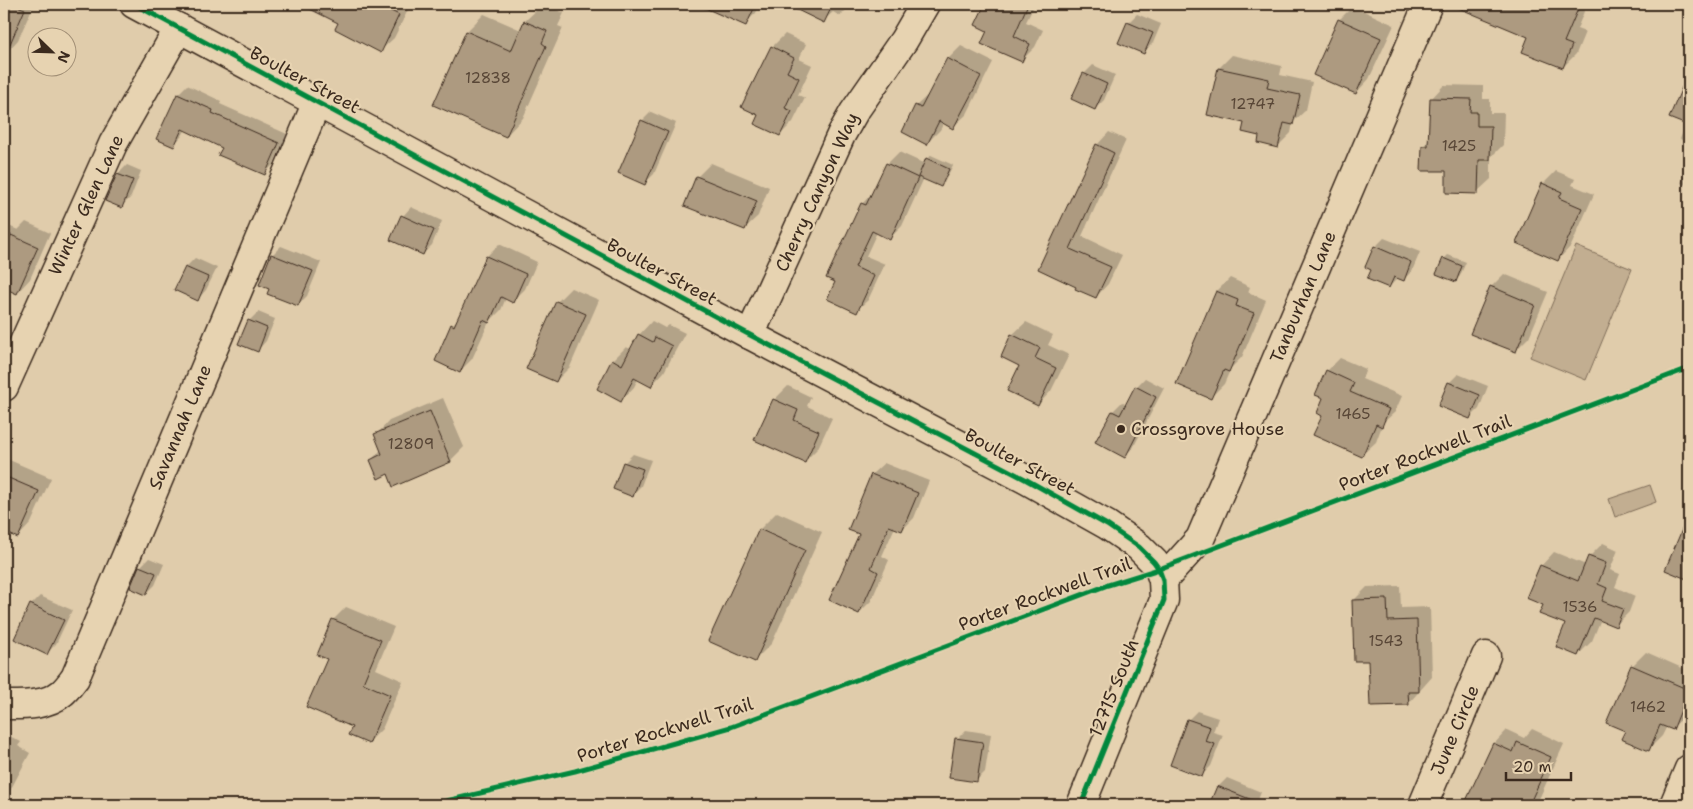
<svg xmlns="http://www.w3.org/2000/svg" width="1693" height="809" viewBox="0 0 1693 809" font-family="'Shantell Sans',sans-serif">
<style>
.green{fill:#c2ae91;stroke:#7e6c58}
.shadow{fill:#0003}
.building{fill:#ad9a80;stroke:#3b2a1e}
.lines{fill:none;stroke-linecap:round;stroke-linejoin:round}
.minor-casing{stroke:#3b2a1e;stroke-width:31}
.minor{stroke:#e7d3b1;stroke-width:28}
.cycleway-casing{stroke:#e7d3b1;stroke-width:8}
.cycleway{stroke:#00873e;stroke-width:5}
.poi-dot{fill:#3b2a1e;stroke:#e7d3b1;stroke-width:2}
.labels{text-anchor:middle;stroke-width:4.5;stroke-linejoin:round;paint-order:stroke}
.number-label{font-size:15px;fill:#584636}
.street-label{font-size:18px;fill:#3b2a1e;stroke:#e7d3b1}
.poi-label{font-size:18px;fill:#3b2a1e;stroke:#e7d3b1;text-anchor:start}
</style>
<rect width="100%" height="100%" fill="#e0ccab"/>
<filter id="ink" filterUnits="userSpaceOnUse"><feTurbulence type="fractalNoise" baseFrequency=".02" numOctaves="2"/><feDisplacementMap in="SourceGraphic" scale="10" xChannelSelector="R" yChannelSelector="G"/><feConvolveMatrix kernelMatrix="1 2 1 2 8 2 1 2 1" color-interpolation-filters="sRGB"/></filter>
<g filter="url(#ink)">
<g class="green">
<path d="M1576 246 1632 269 1586 380 1530 357Z"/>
<path d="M1650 485 1656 502 1615 517 1609 499Z"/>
</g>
<g class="shadow">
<path d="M4 4H34L18 40 5 54Z"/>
<path d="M265 4H275L272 7Z"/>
<path d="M322 4H411L394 38 380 51 339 23 318 12Z"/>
<path d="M543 4 564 13 558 26 563 28 523 118 506 136 467 31 484 14 521 30 525 21Z"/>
<path d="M596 4H610L606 8Z"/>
<path d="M723 4H760L756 13 746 22 719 13Z"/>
<path d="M804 4H852L840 16 833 12 823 21 801 10Z"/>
<path d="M986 4H1035L1026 22 1043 30 1035 47 1022 60 988 30 976 25Z"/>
<path d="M1477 4H1587L1577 29 1585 32 1576 54 1563 67 1529 36 1474 13Z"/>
<path d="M1353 6 1394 25 1369 79 1356 93 1339 20Z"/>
<path d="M1137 14 1161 24 1153 43 1144 52 1128 23Z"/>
<path d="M785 34 806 44 799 59 812 65 798 95 805 98 793 122 780 135 760 115 772 47Z"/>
<path d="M961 46 993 62 967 114 953 127 944 123 940 130 927 143 916 106 930 93 948 59Z"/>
<path d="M1232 55 1282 66 1280 75 1312 82 1306 110 1293 122 1291 133 1278 146 1261 135 1219 68Z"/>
<path d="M1093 65 1115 75 1104 100 1095 109 1084 74Z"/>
<path d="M1689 80V143L1680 139 1686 124 1685 85Z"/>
<path d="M187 85 221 101 220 104 287 134 273 165 264 174 223 147 186 129 182 136 173 145 158 138 178 94Z"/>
<path d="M1444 85 1483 86V99H1490V113H1504L1503 145 1491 157V179L1477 192 1447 170 1423 146 1430 140 1431 99Z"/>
<path d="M651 112 676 123 654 174 645 183 642 121Z"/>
<path d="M1109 132 1126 140 1082 236 1122 255 1108 284 1096 297 1078 286 1040 269 1097 145Z"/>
<path d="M899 152 925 164 931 155 953 165 945 181 941 185 924 178 902 226 890 238 877 232 866 256 885 264 868 300 856 311 837 281 862 204 873 192 887 164Z"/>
<path d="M711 163 769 187 758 216 744 229 697 177Z"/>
<path d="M127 165 141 171 131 197 122 206 106 200 118 174Z"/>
<path d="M1689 165V186L1681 183Z"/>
<path d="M1556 171 1575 179 1572 185 1594 194 1571 246 1558 260 1543 184Z"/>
<path d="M411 207 442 221 432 245 423 254 392 240 403 216Z"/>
<path d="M26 222 50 233 30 279 17 293 4 287V224L18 230Z"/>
<path d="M1384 238 1420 252 1412 271 1403 280 1398 278 1389 287 1372 269 1375 247Z"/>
<path d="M499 244 537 262 525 289 513 301 506 298 501 310 489 322 472 359 460 371 452 325 458 319 487 256Z"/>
<path d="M281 246 321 262 307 296 298 305 270 288 272 255Z"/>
<path d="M1448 255 1466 262 1460 276 1456 280 1444 259Z"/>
<path d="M195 258 217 268 206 290 198 299 176 289 186 267Z"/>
<path d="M1504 274 1548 292 1529 337 1515 351 1491 287Z"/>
<path d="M1230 278 1250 287 1248 292 1266 300 1242 357 1231 368 1224 384 1211 397 1217 291Z"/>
<path d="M571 288 599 300 570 367 556 381 528 368 558 301Z"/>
<path d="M258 312 275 319 266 341 258 350 249 321Z"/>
<path d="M652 321 665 328 669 325 685 333 664 372 651 386 638 379 634 387 621 401 613 360 626 347 631 349 639 335Z"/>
<path d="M1026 322 1053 335 1048 345 1069 355 1051 391 1038 405 1021 365 1012 335Z"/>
<path d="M1340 358 1366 369 1362 379 1402 396 1395 412 1383 423 1376 442 1362 455 1324 415 1327 371Z"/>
<path d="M1458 374 1488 386 1479 409 1470 418 1449 383Z"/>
<path d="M1145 378 1164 388 1133 448 1124 456 1113 411 1122 402 1127 405 1136 387Z"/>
<path d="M788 386 811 397 807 406 832 418 818 448 804 462 774 400Z"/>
<path d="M443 398 464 447 450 461 389 473 371 460 382 449 376 435 389 421Z"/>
<path d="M633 454 651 460 641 486 632 495 624 463Z"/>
<path d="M7 459 51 478 31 523 18 537 4 531V462Z"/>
<path d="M884 463 929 481 914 518 902 530 895 527 882 556 889 560 871 601 859 613 860 534 872 474Z"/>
<path d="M777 512 822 532 772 643 754 661 710 641 760 529Z"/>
<path d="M1689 515V579L1667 570Z"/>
<path d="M1603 543 1618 550 1610 570 1620 574 1615 587 1635 596 1629 612 1616 625 1601 619 1592 641 1578 655 1567 624 1544 605 1541 566 1554 552 1586 565 1589 557Z"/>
<path d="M149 558 164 564 155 585 146 594 140 567Z"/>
<path d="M1400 586 1401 608 1430 607 1432 677 1408 704 1370 659 1353 601 1367 587Z"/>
<path d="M40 596 72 610 56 644 47 653 31 605Z"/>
<path d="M346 607 394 627 376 669 403 681 382 729 369 742 353 726 328 659 333 620Z"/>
<path d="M1646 652 1689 671V707L1686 715 1672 728 1667 726 1662 736 1649 749 1627 730 1632 666Z"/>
<path d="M1197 711 1218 718 1213 732 1223 735 1211 766 1202 775 1188 720Z"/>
<path d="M1532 729 1564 744 1539 799 1532 805H1475L1467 802 1494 744 1507 730 1524 738Z"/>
<path d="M966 730 991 734 985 772 976 781 957 739Z"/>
<path d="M4 733 21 742 18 746 30 753 4 802Z"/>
<path d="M1227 778 1261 792 1258 800 1269 805H1210L1218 787Z"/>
</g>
<g class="building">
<path d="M4 4H12L25 9 4 58Z"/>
<path d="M300 4H377L399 15 381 53 335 29 338 23Z"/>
<path d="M696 4H756L746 26Z"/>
<path d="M785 4H833L824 23Z"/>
<path d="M985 4H1028L1014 36 1030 44 1022 62 981 44 987 31 975 25Z"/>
<path d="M1449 4H1580L1564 42 1572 45 1563 68 1522 52 1528 37Z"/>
<path d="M1338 19 1381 38 1356 94 1313 75Z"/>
<path d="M524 21 547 31 542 43 546 46 506 137 433 105 466 31 511 51Z"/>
<path d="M1127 22 1153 33 1144 54 1118 43Z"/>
<path d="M771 46 794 58 787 72 799 78 785 108 792 111 780 136 754 124 758 115 741 107Z"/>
<path d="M947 58 981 76 953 129 939 121 927 145 902 132 915 105 921 108Z"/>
<path d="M1218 68 1269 79 1267 88 1300 95 1293 125 1284 123 1278 148 1258 143 1259 136 1242 132 1244 123 1207 115Z"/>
<path d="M1689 71V126L1669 118Z"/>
<path d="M1083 73 1107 84 1095 110 1071 99Z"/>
<path d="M177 94 213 110 212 113 279 143 265 175 218 155 222 148 182 129 174 147 156 139Z"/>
<path d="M1430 98 1471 99 1470 112H1477V126H1491L1490 160H1479L1478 194 1446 193V171H1421L1422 146H1428Z"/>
<path d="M641 120 668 132 645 185 618 173Z"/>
<path d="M1096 144 1114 153 1070 249 1111 267 1096 298 1075 289 1076 287 1038 269Z"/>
<path d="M926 158 949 169 941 187 918 177Z"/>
<path d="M886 163 918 178 890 240 872 231 855 267 874 276 857 313 827 299 835 282 826 278 861 203 866 205Z"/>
<path d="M117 174 133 180 122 208 105 201Z"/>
<path d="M696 176 757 201 745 230 684 206Z"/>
<path d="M1542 183 1562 192 1559 198 1582 208 1558 261 1516 243Z"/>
<path d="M401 215 434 230 423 255 390 240Z"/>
<path d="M11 235 38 247 17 294 4 288V251Z"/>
<path d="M1374 246 1411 262 1404 281 1394 277 1389 288 1367 279 1371 270 1365 267Z"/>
<path d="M271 254 313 271 298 306 267 294 269 289 259 285Z"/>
<path d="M486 256 526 274 513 303 501 297 489 323 483 320 460 373 435 361 451 324 454 326Z"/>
<path d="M1443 258 1462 266 1456 282 1436 274Z"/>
<path d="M185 267 208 277 198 301 174 290Z"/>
<path d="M1490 286 1535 305 1516 352 1470 334Z"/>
<path d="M1216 291 1238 300 1236 306 1254 313 1229 372 1224 370 1211 399 1176 384Z"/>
<path d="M556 301 586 314 556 382 526 369Z"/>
<path d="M248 320 267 328 258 352 238 344Z"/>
<path d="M638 334 653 342 655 337 672 346 651 387 634 378 621 402 597 389 612 359 622 365Z"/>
<path d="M1011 334 1040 348 1035 358 1056 368 1038 406 1007 391 1019 366 1001 357Z"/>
<path d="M1326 370 1354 383 1350 392 1389 409 1382 427 1376 424 1362 457 1313 435 1322 416 1317 413 1323 398 1315 395Z"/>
<path d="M1448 382 1480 395 1470 419 1438 406Z"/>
<path d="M1135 386 1156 397 1125 458 1095 442 1112 411 1120 415Z"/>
<path d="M773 399 798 410 794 420 819 431 805 463 754 440Z"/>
<path d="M430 411 451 462 393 487 388 474 378 479 370 460 382 454 374 434Z"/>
<path d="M623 462 643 469 633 497 613 489Z"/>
<path d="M871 474 918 493 902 531 889 526 871 568 878 572 859 614 829 600 859 534 848 530Z"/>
<path d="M4 476 39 491 18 538 4 532Z"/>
<path d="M1689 513V580L1665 570Z"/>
<path d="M759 529 805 550 755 662 708 641Z"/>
<path d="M1588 556 1606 563 1598 584 1607 588 1602 601 1623 609 1616 627 1594 618 1578 656 1556 647 1565 624 1539 614 1543 605 1526 598 1540 565 1578 581Z"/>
<path d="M139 566 156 573 146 595 130 588Z"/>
<path d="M1387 599 1388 621 1417 620 1419 692H1408L1409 705 1370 706 1368 661H1354L1352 600Z"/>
<path d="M30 604 64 620 47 655 14 639Z"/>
<path d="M332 619 381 640 363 683 390 695 369 744 348 735 352 727 306 707 327 659 317 655Z"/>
<path d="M1631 665 1689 690 1673 730 1660 725 1649 751 1621 739 1625 731 1606 723Z"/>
<path d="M1187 719 1210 727 1205 741 1215 744 1202 777 1170 765Z"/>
<path d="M955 738 983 742 977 782 949 778Z"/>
<path d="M1517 742 1551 757 1529 805H1464L1493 743 1513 752Z"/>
<path d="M1217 786 1262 804V805H1209Z"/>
</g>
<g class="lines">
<g class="minor-casing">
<g id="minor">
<path d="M134 4 750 335 1025 479 1107 525 1139 547 1154 562 1159 569 1163 580 1164 600 1081 805"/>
<path d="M750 335 841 135 854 112 904 40 925 4"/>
<path d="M4 387 113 144 179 28"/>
<path d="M1163 580 1200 539 1428 4"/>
<path d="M4 705C24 705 46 706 62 693 67 689 71 683 75 678L317 102"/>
<path d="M1423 805 1486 656"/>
<path d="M1674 805 1689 769"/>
</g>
</g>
<use href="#minor" class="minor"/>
<g class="cycleway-casing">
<g id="cycleway">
<path d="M134 4 750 335 1025 479 1107 525 1139 547 1154 562 1159 569 1163 580 1164 600 1081 805"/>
<path d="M429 805 575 771 731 727 1108 585 1159 569 1689 368"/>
</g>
</g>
<use href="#cycleway" class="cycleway"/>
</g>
</g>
<circle class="poi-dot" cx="1121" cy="429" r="5"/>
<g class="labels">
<g class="number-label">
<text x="488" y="83">12838</text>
<text x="1253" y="109">12747</text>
<text x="1459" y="151">1425</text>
<text x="1353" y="419">1465</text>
<text x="411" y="449">12809</text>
<text x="1580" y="612">1536</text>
<text x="1386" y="646">1543</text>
<text x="1648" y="712">1462</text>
</g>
<g class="street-label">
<text transform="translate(305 80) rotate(28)" y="6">Boulter Street</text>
<text transform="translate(817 192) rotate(-65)" y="6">Cherry Canyon Way</text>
<text transform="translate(86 205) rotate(-65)" y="6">Winter Glen Lane</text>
<text transform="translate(662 272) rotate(28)" y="6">Boulter Street</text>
<text transform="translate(1303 297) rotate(-67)" y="6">Tanburhan Lane</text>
<text transform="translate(180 427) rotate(-67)" y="6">Savannah Lane</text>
<text transform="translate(1425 453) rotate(-21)" y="6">Porter Rockwell Trail</text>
<text transform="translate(1020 462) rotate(28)" y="6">Boulter Street</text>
<text transform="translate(1045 594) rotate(-20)" y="6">Porter Rockwell Trail</text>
<text transform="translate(1114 688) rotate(-68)" y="6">12715 South</text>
<text transform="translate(665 730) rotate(-17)" y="6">Porter Rockwell Trail</text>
<text transform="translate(1455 730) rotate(-67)" y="6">June Circle</text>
</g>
<g class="poi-label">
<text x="1131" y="435">Crossgrove House</text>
</g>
</g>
<rect width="1693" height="809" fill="none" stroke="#e7d3b1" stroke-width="20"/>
<rect x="10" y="10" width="1673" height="789" fill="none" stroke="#3b2a1e" stroke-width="2" filter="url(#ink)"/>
<g transform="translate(52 52) rotate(113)"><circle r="24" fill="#e7d3b1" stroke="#a28f76"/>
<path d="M0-4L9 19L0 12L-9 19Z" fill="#3b2a1e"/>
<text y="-8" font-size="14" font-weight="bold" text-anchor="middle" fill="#3b2a1e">N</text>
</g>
<path d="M1506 772v8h65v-8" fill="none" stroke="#3b2a1e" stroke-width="2.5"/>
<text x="1513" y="772" font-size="15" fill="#3b2a1e" stroke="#e7d3b1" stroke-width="4" paint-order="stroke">20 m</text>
</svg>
